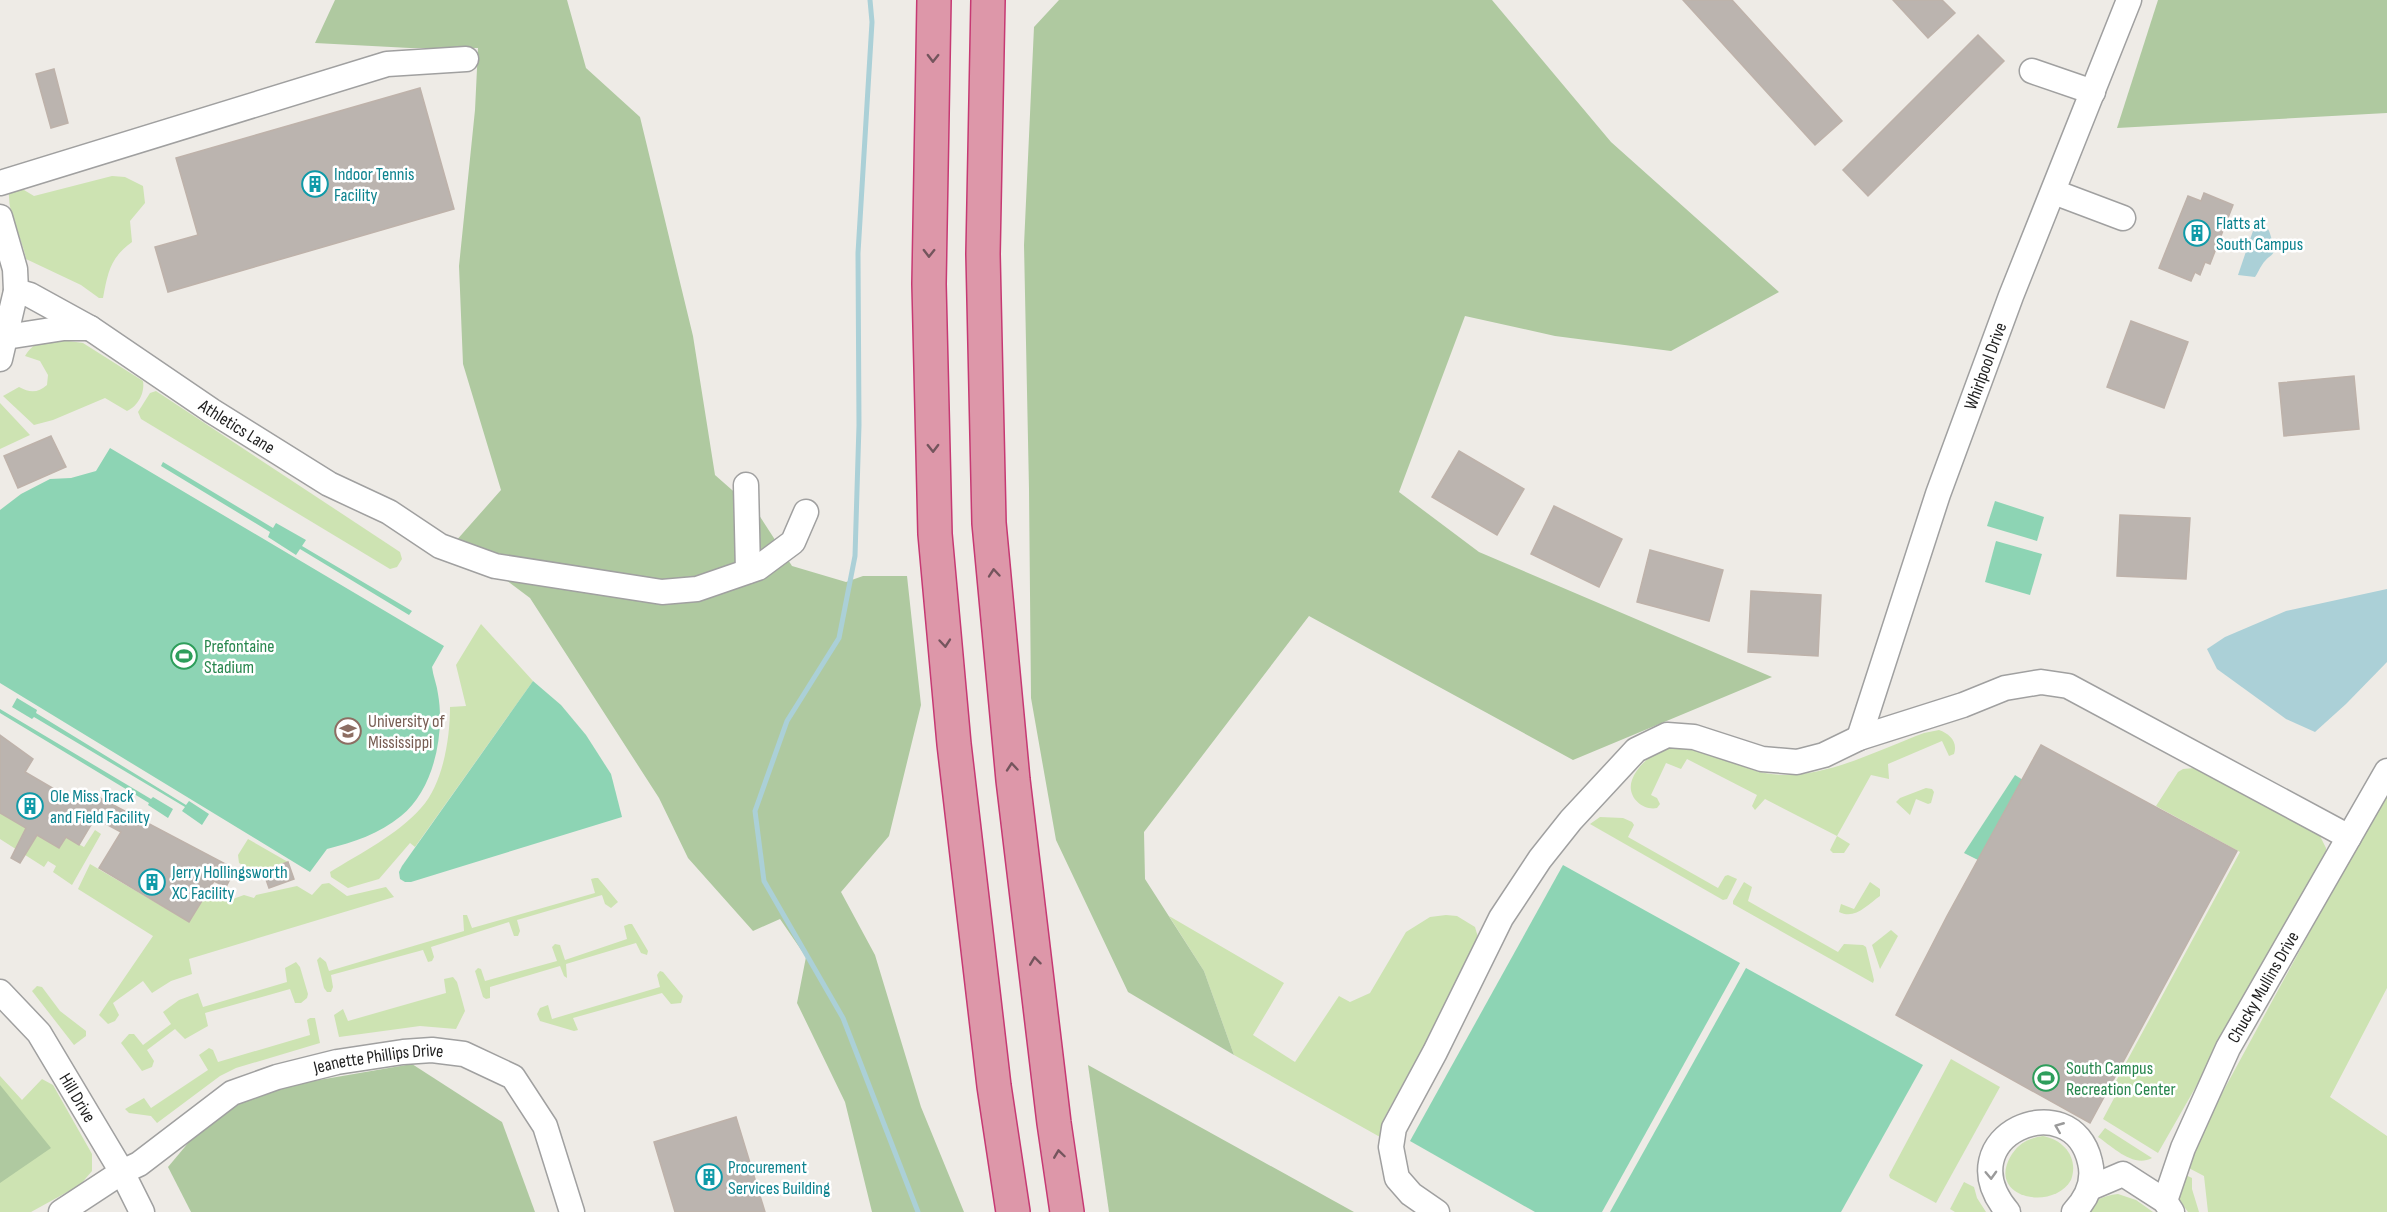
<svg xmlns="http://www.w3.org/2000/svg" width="2387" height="1212" viewBox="0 0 2387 1212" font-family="'Sofia Sans Condensed',sans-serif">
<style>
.grass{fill:#cde3b2}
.forest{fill:#afc9a0}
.pitch{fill:#8dd4b4}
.water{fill:#abd0d7}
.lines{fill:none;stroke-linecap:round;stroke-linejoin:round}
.stream{stroke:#abd0d7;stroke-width:5}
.building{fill:#bbb4af;stroke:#beb2aa;stroke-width:1.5}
.minor-casing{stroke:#a0a0a0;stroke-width:27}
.highway-casing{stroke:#c63973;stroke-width:36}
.minor{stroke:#fff;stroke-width:24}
.highway{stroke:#dd97a9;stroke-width:33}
.oneway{stroke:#74555d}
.oneway2{stroke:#9a9a9a}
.labels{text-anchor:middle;stroke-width:5;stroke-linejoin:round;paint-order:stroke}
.culture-label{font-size:18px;fill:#0d838f;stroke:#fff;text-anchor:start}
.street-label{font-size:18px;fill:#1f1f1f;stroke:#fff}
.leisure-label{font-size:18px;fill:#27864d;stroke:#fff;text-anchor:start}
.education-label{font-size:18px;fill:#785e54;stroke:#fff;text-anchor:start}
</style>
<rect width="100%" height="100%" fill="#eeebe6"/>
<g class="grass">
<path d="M112 176 125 177 143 186 145 203 130 221 132 242C110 258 108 272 103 298H99L81 285 26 259C22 237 8 215 9 194L19 187 34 196Z"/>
<path d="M62 340 83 343 143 381C145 393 138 406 127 411L105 398 53 420 34 425 3 396 19 387C30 393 38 393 47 385L48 375 40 361 25 356C35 340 44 342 62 340Z"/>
<path d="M156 391 400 552 402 559 397 567 390 569 141 419 138 412 150 393Z"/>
<path d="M0 403 30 435 0 449Z"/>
<path d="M481 624 533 681 415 847 410 843 379 879 348 888 331 877 330 872C361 853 397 835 421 808 443 784 450 739 450 707L466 706 456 665Z"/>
<path d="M1939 730C1950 734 1958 742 1954 754L1949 756 1942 741 1888 764 1889 779 1871 775 1837 836 1850 844 1844 853H1833L1830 850 1837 836 1765 799 1755 810 1752 806 1757 795 1687 759 1681 769 1666 763 1651 795 1657 798 1660 804 1657 808C1642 811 1626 796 1632 780 1638 762 1663 745 1681 743 1708 741 1729 762 1753 770 1809 788 1872 752 1924 733Z"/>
<path d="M2194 768 2319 834 2326 848V859L2158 1153 2103 1119 2120 1087 2115 1083 2240 852 2156 806 2178 772 2183 769Z"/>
<path d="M1926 788 1932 789 1934 792 1931 803 1928 804 1916 799 1910 815 1896 802 1900 798Z"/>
<path d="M2387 790V988L2330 1097 2387 1136V1212H2208L2204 1176 2183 1165Z"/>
<path d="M0 813 26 828 20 840 30 846 37 835 59 848 66 837 84 847 95 830 101 834 72 885 53 872 56 866 48 861 44 867 0 839Z"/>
<path d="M1600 817 1623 818 1632 822 1634 825 1628 837 1718 888 1725 876 1728 875 1737 879 1727 899 1723 900 1590 824Z"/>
<path d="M248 839 288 862 261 872 262 875 239 863 238 855Z"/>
<path d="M90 864 189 922 207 892 230 900 244 895 254 898 256 895 297 886 312 895 322 884 329 883 347 896 386 887 394 897 189 959 192 974 171 981 152 993 143 981 113 1003 119 1015 115 1021 108 1024 99 1015 153 936 78 889Z"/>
<path d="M595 878H598L618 902 611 908 605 904 602 895 517 920 520 931 518 936H514L509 922 431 947 434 957 432 961 428 962 423 950 331 975 333 987 331 992H327L324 988 317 960 320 957 326 962 329 971 464 931 463 915H467L472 928 595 893 591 879Z"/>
<path d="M1744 882 1752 887 1748 901 1838 952 1844 944 1863 945 1866 947 1874 980 1873 983 1733 904V901Z"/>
<path d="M1870 882 1880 889V896C1867 905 1855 920 1839 912L1841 904 1854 909Z"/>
<path d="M1446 915 1457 916 1475 927 1480 944 1383 1120 1380 1137 1234 1055 1204 971 1169 916 1284 983 1253 1035 1295 1062 1339 996 1350 1002 1370 993 1406 932 1430 917Z"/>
<path d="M629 924H632L648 951 647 955 641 953 636 943 566 964 567 978 564 976 560 966 490 987V998L486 999 483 997 475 971 478 968 481 969 485 981 557 961 552 947 555 944 560 945 565 960 627 939 624 926Z"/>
<path d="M1891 930 1898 936 1880 969 1872 945Z"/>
<path d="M296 962 300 967 308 994 307 998 301 1003H295L290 989 205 1013 208 1026 185 1039 175 1029 147 1050 154 1061 152 1067 142 1071 121 1043 129 1034H134L143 1045 171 1024 163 1012 179 1000 198 993 203 1007 287 982 285 968Z"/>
<path d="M660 971 663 972 683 996 681 1003 671 1004 662 993 573 1018 578 1030 574 1031 540 1021 537 1014 540 1008 548 1005 552 1019 660 987 657 975Z"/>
<path d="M453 977 457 982 465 1011 456 1029 420 1026 339 1037 334 1015 343 1009 348 1021 446 993 444 979Z"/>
<path d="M37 986 42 987 60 1011 86 1031V1036L74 1045 32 991Z"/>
<path d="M310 1018H315L320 1043 236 1068 220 1076 157 1123 151 1116 129 1113 125 1109 144 1098 151 1108 208 1070 199 1055 209 1048 213 1050 218 1062 310 1035 307 1020Z"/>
<path d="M1951 1059 2000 1087 1936 1203 1890 1178 1889 1175Z"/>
<path d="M0 1076 22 1100 42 1079 53 1085 92 1154V1171L80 1185 31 1212H0Z"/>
<path d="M2105 1128 2152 1158C2133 1168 2113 1147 2098 1137Z"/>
<path d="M2043 1136C2064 1140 2079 1158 2071 1180 2053 1212 1984 1198 2012 1154 2020 1142 2030 1138 2043 1136Z"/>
<path d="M2179 1172 2192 1178V1189L2199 1212H2188L2177 1197Z"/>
<path d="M1964 1182 1974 1187 1977 1198 1986 1212H1955L1950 1209Z"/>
<path d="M2118 1194 2136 1200 2153 1212H2082C2094 1200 2102 1196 2118 1194Z"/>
</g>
<g class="forest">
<path d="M335 0H567L586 68 640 117 693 336 715 475 757 512 792 566 846 582 863 576H907L921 705 889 836 841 892 875 955 921 1107 964 1212H872L845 1102 797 1003 806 957 780 919 753 931 688 858 659 798 530 598 455 542 501 490 463 364 459 266 475 110 478 48H410L315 43Z"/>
<path d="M1059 0H1492L1611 142 1779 292 1671 351 1555 336 1465 316 1399 492 1479 552 1772 677 1573 760 1309 616 1144 832 1145 879 1204 971 1234 1055 1128 992 1056 840 1031 698 1029 489 1024 245 1034 27Z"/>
<path d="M2158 0H2387V113L2117 128Z"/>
<path d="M412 1064 502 1122 535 1212H191L168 1167 215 1111 290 1085Z"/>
<path d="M1088 1065 1354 1212H1109Z"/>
<path d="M0 1085 51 1148 0 1183Z"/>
</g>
<g class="pitch">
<path d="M110 448 444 646 432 667C433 676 437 685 438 694 445 733 434 790 401 816 379 834 354 842 327 849L310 872 0 683V510L21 494 50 479 71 478 96 471Z"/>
<path d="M163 462 273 528 276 523 306 540 302 546 412 611 409 615 300 549 296 555 268 537 270 532 161 466Z"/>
<path d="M1995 501 2044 517 2037 541 1987 526Z"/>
<path d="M1996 541 2042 554 2030 595 1985 582Z"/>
<path d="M533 681 561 705 586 735 611 774 622 817 411 882H405L400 879 399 872 402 866Z"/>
<path d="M17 698 37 710 36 713 186 805 189 801 209 814 202 825 182 811 185 807 34 717 32 719 12 707Z"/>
<path d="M0 705V709L151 799 153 797 173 809 168 818 148 805 149 803 0 713Z"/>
<path d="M2015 775 2023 780 1978 860 1964 853Z"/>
<path d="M1563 865 1740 963 1602 1212H1535L1410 1141Z"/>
<path d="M1746 968 1923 1065 1841 1212H1610Z"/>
</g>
<g class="water">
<path d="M2260 223C2267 226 2269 229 2271 237 2278 259 2271 251 2262 265 2259 269 2258 273 2255 277L2238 275 2255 225Z"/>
<path d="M2387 589V662L2346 704 2315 732 2286 719 2217 669 2207 649 2225 637 2286 611Z"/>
</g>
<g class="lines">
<path class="stream" d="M870 0 872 22 858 253 859 425 855 556 839 638 787 721 755 811 764 881 843 1018 918 1212"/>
</g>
<g class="building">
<path d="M1683 0H1732L1842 121 1815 145Z"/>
<path d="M1893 0H1942L1955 13 1928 38Z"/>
<path d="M1978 35 2004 61 1868 196 1843 170Z"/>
<path d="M54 69 68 123 51 128 36 74Z"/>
<path d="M420 88 454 209 168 292 155 247 198 235 176 158Z"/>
<path d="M2204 193 2233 205 2210 264 2205 262 2200 275 2195 272 2191 281 2159 268 2188 196 2201 201Z"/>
<path d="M2131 321 2188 342 2164 408 2107 387Z"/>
<path d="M2354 376 2359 429 2284 436 2279 383Z"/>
<path d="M51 436 66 467 18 488 4 456Z"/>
<path d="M1459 451 1524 489 1497 535 1432 497Z"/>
<path d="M1554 506 1622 539 1599 587 1531 554Z"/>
<path d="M2120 515 2190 518 2186 579 2117 576Z"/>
<path d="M1650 550 1723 570 1709 621 1637 602Z"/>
<path d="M1751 591 1821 595 1818 656 1748 652Z"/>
<path d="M0 735 33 759 25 772 78 803 85 790 235 869 226 887 214 881 189 922 99 868 121 832 95 818 79 845 66 837 59 848 37 835 20 863 11 858 26 828 0 813Z"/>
<path d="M2041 745 2237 851 2090 1123 1896 1015 1947 916Z"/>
<path d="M288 862 294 879 269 888 263 871Z"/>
<path d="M736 1117 765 1212H675L654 1142Z"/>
</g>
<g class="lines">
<g class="minor-casing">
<g id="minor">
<path d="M2032 71 2093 92"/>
<path d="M0 183 387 64 466 59"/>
<path d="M2054 192 2123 218"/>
<path d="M0 217 15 269 16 291 0 359"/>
<path id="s1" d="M16 291 30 295 90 328 212 411 329 484 389 512 440 546 495 566 662 592 697 589 758 568 793 542 806 512"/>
<path d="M6 337 64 328H90"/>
<path d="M746 485 748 571"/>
<path id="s2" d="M1859 738 1938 494 2011 296 2129 0"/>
<path id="s3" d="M0 992 39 1033 122 1172 142 1212"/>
<path d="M2090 1188 2123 1174 2165 1201 2172 1212"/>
<path id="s4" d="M2165 1201 2183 1148 2228 1048 2387 771"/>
<path id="s5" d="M61 1212 122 1172 139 1164 232 1093 277 1077 337 1062 403 1052 432 1050 464 1054 513 1077 545 1126 572 1212"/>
<path d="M1437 1212 1411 1194 1397 1178 1391 1147 1394 1128 1435 1052 1501 918 1540 859 1571 820 1636 750 1667 735 1694 737 1762 759 1797 762 1824 755 1859 738 1963 705 2005 688 2041 682 2068 686 2349 837"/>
<path d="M2008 1212C1944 1136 2072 1082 2090 1162 2095 1182 2087 1198 2074 1212"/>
</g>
</g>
<g class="highway-casing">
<g id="highway">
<path d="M934 0 929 284 935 534 954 744 994 1086 1013 1212"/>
<path d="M988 0 983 254 989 523 1013 780 1054 1123 1067 1212"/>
</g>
</g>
<use href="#minor" class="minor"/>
<use href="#highway" class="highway"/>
</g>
<defs><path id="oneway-chevron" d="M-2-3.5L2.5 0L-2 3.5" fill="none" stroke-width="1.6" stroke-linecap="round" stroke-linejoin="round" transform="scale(1.5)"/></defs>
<g class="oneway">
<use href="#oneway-chevron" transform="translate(933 58) rotate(91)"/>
<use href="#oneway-chevron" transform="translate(929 253) rotate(91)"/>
<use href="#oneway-chevron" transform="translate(933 448) rotate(89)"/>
<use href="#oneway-chevron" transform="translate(994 573) rotate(-95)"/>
<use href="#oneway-chevron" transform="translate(945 643) rotate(85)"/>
<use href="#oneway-chevron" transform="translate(1012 767) rotate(-95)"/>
<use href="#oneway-chevron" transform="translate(1035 961) rotate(-97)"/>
<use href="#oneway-chevron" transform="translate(1059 1154) rotate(-98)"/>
</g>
<g class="oneway2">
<use href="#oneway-chevron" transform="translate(2059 1127) rotate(-158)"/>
<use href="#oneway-chevron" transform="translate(1991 1175) rotate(88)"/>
</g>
<defs>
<g id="building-ring" transform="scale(1.35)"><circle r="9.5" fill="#fff" stroke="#0f9aa8" stroke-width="1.5"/><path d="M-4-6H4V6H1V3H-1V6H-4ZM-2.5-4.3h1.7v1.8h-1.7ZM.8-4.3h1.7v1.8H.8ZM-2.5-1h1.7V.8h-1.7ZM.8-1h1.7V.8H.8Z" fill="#0f9aa8"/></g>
<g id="stadium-ring" transform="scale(1.35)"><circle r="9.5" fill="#fff" stroke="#2e9e5b" stroke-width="1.5"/><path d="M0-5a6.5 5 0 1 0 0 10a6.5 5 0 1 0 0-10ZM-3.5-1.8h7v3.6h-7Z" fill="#2e9e5b"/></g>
<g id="university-ring" transform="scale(1.35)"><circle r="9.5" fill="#fff" stroke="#8d6e63" stroke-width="1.5"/><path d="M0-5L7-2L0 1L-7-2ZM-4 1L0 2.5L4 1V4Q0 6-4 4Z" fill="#8d6e63"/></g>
</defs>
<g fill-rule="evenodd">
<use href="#building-ring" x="315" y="184"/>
<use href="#building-ring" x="2197" y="233"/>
<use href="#stadium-ring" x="184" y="656"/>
<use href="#university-ring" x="348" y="731"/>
<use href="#building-ring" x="30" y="806"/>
<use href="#building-ring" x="152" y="882"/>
<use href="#stadium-ring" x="2046" y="1078"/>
<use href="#building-ring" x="709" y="1177"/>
</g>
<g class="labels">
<g class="culture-label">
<text x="334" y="180">Indoor Tennis<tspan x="334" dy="21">Facility</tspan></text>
<text x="2216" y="229">Flatts at<tspan x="2216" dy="21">South Campus</tspan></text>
<text x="50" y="802">Ole Miss Track<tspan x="50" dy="21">and Field Facility</tspan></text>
<text x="172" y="878">Jerry Hollingsworth<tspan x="172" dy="21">XC Facility</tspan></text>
<text x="728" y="1173">Procurement<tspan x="728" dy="21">Services Building</tspan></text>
</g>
<g class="street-label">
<text dy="6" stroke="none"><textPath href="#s2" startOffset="393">Whirlpool Drive</textPath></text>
<text dy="6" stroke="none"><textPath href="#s1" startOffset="260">Athletics Lane</textPath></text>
<text dy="6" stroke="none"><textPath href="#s4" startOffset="236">Chucky Mullins Drive</textPath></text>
<text dy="6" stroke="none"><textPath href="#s5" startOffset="360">Jeanette Phillips Drive</textPath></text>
<text dy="6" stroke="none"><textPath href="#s3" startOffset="132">Hill Drive</textPath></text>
</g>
<g class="leisure-label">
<text x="204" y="652">Prefontaine<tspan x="204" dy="21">Stadium</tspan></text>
<text x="2066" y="1074">South Campus<tspan x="2066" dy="21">Recreation Center</tspan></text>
</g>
<g class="education-label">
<text x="368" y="727">University of<tspan x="368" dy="21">Mississippi</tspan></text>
</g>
</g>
</svg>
